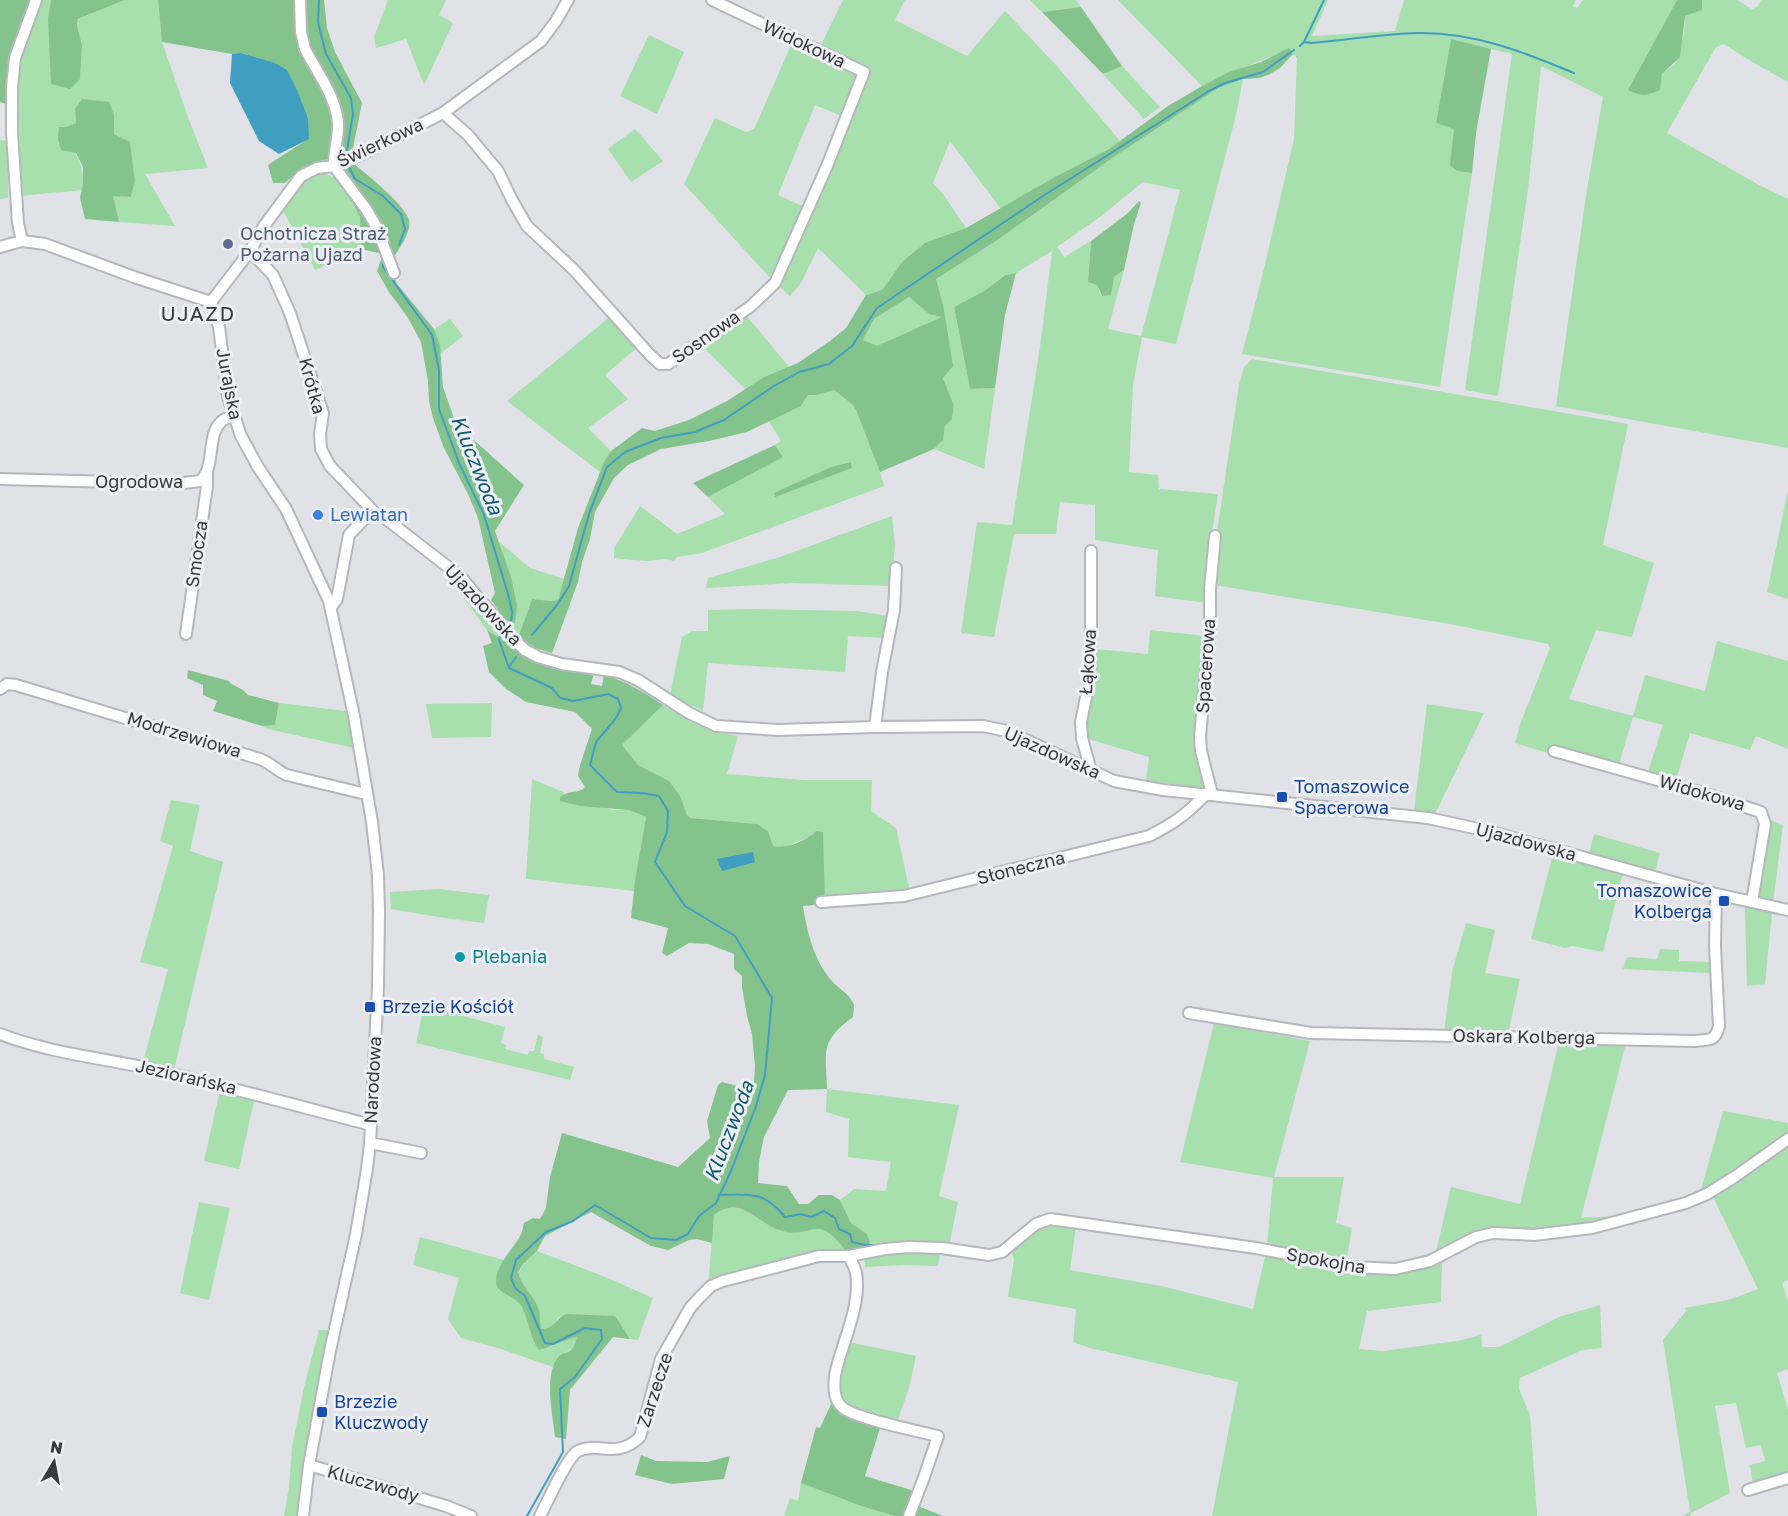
<svg xmlns="http://www.w3.org/2000/svg" width="1788" height="1516" viewBox="0 0 1788 1516" font-family="'Golos Text',sans-serif">
<style>
.green{fill:#a7dfad;fill-rule:evenodd}
.forest{fill:#84c38c;fill-rule:evenodd}
.water{fill:#409ec1}
.lines{fill:none;stroke-linecap:round;stroke-linejoin:round}
.stream{stroke:#409ec1;stroke-width:2}
.minor-casing{stroke:#b5b7bb;stroke-width:14}
.minor{stroke:#fff;stroke-width:10}
.service-dot{fill:#5c6f8a;stroke:#edeff4;stroke-width:2}
.shop-dot{fill:#3f7fe0;stroke:#edeff4;stroke-width:2}
.transit-dot{fill:#1a4fb4;stroke:#edeff4;stroke-width:2}
.culture-dot{fill:#0f9aa8;stroke:#edeff4;stroke-width:2}
.labels{text-anchor:middle;stroke-width:6;stroke-linejoin:round;paint-order:stroke}
.street-label{font-size:18px;fill:#3a3a3c;stroke:#edeff4}
.service-label{font-size:18px;fill:#4e5e75;stroke:#edeff4;text-anchor:start}
.shop-label{font-size:18px;fill:#366cbe;stroke:#edeff4;text-anchor:start}
.transit-label{font-size:18px;fill:#164399;stroke:#edeff4;text-anchor:start}
.culture-label{font-size:18px;fill:#0d838f;stroke:#edeff4;text-anchor:start}
.water-label{font-size:20px;font-style:italic;fill:#0d5a72;stroke:#edeff4}
.quarter-label{font-size:21px;letter-spacing:1.5px;fill:#3a3a3c;stroke:#edeff4}
</style>
<rect width="100%" height="100%" fill="#e0e2e7"/>
<g class="green">
<path d="M42 0H52L80 79 82 45 77 25 79 19 125 0H158L162 42 188 117 208 168 145 174 175 226 119 222 112 195 131 197 135 181 130 143 113 134 114 115 75 109 76 123 66 127H59C72 147 87 165 82 190L20 196 19 59Z"/>
<path d="M388 0H446L439 15 453 23 424 85 406 39 376 48 374 37Z"/>
<path d="M843 0H905L895 20 967 56 1005 11 1056 65 1120 141 1109 149 1055 177 1001 209 950 141 933 183 943 194 966 228 949 235 902 262 882 290 866 295 818 248 801 283 790 296 773 281 684 184 715 118 746 132 754 129 792 43 857 74 858 79 844 117 815 105 778 195 809 209 867 73 820 47Z"/>
<path d="M1030 0H1076L1081 7 1042 12Z"/>
<path d="M1118 0H1328L1312 36 1395 31 1404 0H1576L1573 6 1577 8 1583 0H1677L1629 89H1660L1662 74 1675 63 1680 55V45L1684 34 1685 16 1701 10 1702 0H1737L1752 9 1757 7 1761 0H1788V82L1752 62 1724 44 1716 47 1667 133 1761 186 1788 199V448L1556 406 1587 189 1603 97 1541 66 1528 189 1498 396 1465 390 1512 54 1451 39 1436 123 1454 128 1457 171 1472 173 1440 387 1242 354 1263 273 1294 139 1297 58 1289 49C1260 62 1231 71 1202 86Z"/>
<path d="M649 35 684 52 657 114 620 96Z"/>
<path d="M1122 66 1160 107 1144 119 1103 74Z"/>
<path d="M1243 79 1236 115 1176 344 1142 337 1133 385 1129 472 1158 475 1159 489 1218 494 1212 533 1207 603 1155 596 1158 550 1095 540V505L1060 502 1056 534H1014L994 637 961 633 977 522 1012 525 1040 347 1052 251 1016 273 1004 275 984 291 954 307 970 389 995 388 984 469 934 449 943 440 945 426 952 419 954 406 943 378 863 340 874 319 909 297 929 314 943 304 936 279 996 241 1114 157 1218 88ZM1143 182 1180 190 1141 336 1108 329 1124 270 1114 277 1102 296 1100 294 1097 285 1088 282 1091 241 1064 257 1057 247 1100 217Z"/>
<path d="M635 129 663 161 631 182 608 149Z"/>
<path d="M0 140 8 141V198L0 199Z"/>
<path d="M322 172 341 181 360 217 362 249 315 270 282 209C296 188 298 180 322 172Z"/>
<path d="M746 315 789 367 764 377 745 389 702 346Z"/>
<path d="M611 316 638 347 605 375 628 399 588 428 611 451 600 472 507 401Z"/>
<path d="M450 319 463 336 440 354V345L434 329Z"/>
<path d="M1252 359 1628 424 1603 545 1654 563 1632 637 1596 630 1569 699 1633 716 1645 675 1705 691 1717 641 1788 661V749L1756 736 1750 750 1690 733 1676 780 1648 772 1663 725 1633 717 1616 774 1515 743 1521 722 1550 648 1548 644 1450 624 1215 585 1214 576 1218 525 1239 385 1244 367Z"/>
<path d="M834 390 853 405 856 410 880 472 884 486 702 553 677 557 674 561 666 559 646 561 614 558V548L640 506 677 534 725 514 708 497 783 457 775 445 781 441 769 421 801 406 808 395H817Z"/>
<path d="M1788 490V599L1767 592Z"/>
<path d="M892 516 895 544 892 586 792 583 706 588 708 578 780 557Z"/>
<path d="M497 540 530 568 564 579 558 600 551 601 532 599 519 635 511 627 515 623Z"/>
<path d="M453 583 523 653 487 630Z"/>
<path d="M754 609 856 611 889 616 887 638 848 636 845 672 708 663 703 711 670 695 682 637 692 631H708V610Z"/>
<path d="M1150 630 1206 636 1198 737 1207 788 1146 781 1149 757 1085 738 1095 649 1148 654Z"/>
<path d="M279 703 346 711 354 748 268 729 262 726 275 724Z"/>
<path d="M492 703 491 737 432 738 426 704Z"/>
<path d="M1427 704 1484 713 1434 816 1414 811Z"/>
<path d="M663 705 691 722 715 732 738 736 727 774 804 780H872L871 811 896 828 910 892 825 904 816 831 809 837 782 848 773 846 768 831 757 824 692 818 687 815 680 796 652 773 638 765 622 745Z"/>
<path d="M532 779 565 793 560 797 613 810H629L646 817 634 891 526 879Z"/>
<path d="M171 800 200 805 190 851 223 862 174 1070 143 1062 168 969 140 962 173 846 160 841Z"/>
<path d="M1770 820 1783 825 1773 903C1765 901 1759 900 1757 892Z"/>
<path d="M1594 834 1660 853 1655 872 1589 853Z"/>
<path d="M1553 854 1623 873 1603 952 1572 946 1565 948 1531 939Z"/>
<path d="M438 889 489 895 484 923 445 918 391 909 390 892Z"/>
<path d="M1745 908 1772 913 1765 984 1747 986Z"/>
<path d="M1466 923 1495 930 1485 973 1520 979 1508 1034 1444 1032 1452 972Z"/>
<path d="M1660 949 1679 950V961L1710 962V973L1623 969 1627 957 1657 959Z"/>
<path d="M424 1006 505 1027 501 1043 506 1045 505 1049 528 1055 529 1051H534L538 1035 543 1037 540 1053 544 1054V1059L574 1067 570 1080 416 1043Z"/>
<path d="M1214 1023 1310 1041 1274 1177H1344L1336 1223 1352 1228 1346 1263 1267 1246 1273 1178 1180 1162Z"/>
<path d="M1559 1042 1626 1043 1581 1218 1615 1216 1646 1208 1640 1213 1581 1227 1539 1233 1486 1229 1435 1256 1451 1187 1520 1204Z"/>
<path d="M827 1089 959 1105 939 1196 958 1202 949 1246 914 1244 868 1247 870 1242 867 1234 851 1223 840 1200 854 1189 886 1191 891 1162 848 1157 849 1119 826 1112Z"/>
<path d="M220 1090 255 1096 239 1169 204 1161Z"/>
<path d="M1723 1111 1788 1123V1136L1716 1186 1701 1190Z"/>
<path d="M1788 1144V1280L1782 1283 1788 1302V1369L1777 1373 1788 1410V1474L1753 1484 1750 1465 1765 1461 1761 1445 1746 1448 1736 1403 1715 1406 1730 1493 1691 1513 1690 1516H1683L1690 1512 1663 1340 1686 1311 1685 1308 1728 1300 1758 1289 1712 1195 1759 1167Z"/>
<path d="M199 1202 230 1208 209 1300 180 1293Z"/>
<path d="M729 1207 745 1210 781 1231 795 1232 817 1228 827 1230 835 1236 845 1250 809 1255 708 1286 714 1215 722 1208Z"/>
<path d="M1051 1221 1076 1226 1070 1270 1161 1286 1253 1309 1266 1252C1305 1261 1378 1283 1416 1271 1425 1269 1433 1264 1442 1261L1441 1302 1367 1311 1359 1349 1383 1351 1457 1341 1481 1335 1482 1347H1499L1559 1317 1600 1305 1602 1348 1582 1350 1520 1378 1519 1389 1530 1415 1537 1516H1212L1238 1382 1090 1348 1073 1342 1076 1309 1008 1297 1014 1259 1011 1250 1038 1226Z"/>
<path d="M420 1237 504 1260 497 1274 501 1290C506 1293 513 1296 518 1301 531 1314 528 1336 540 1350 554 1347 564 1339 578 1336L572 1349 558 1357 553 1367 501 1349 461 1338 448 1319 459 1278 413 1265Z"/>
<path d="M537 1251 603 1276 653 1298 638 1340 613 1337 630 1338 559 1317C554 1325 551 1328 542 1329L539 1325V1312L518 1275 523 1264Z"/>
<path d="M940 1251 938 1266 903 1265 865 1267 864 1256 874 1253Z"/>
<path d="M319 1330H329L309 1429 297 1516H284L289 1487 292 1447 305 1383Z"/>
<path d="M848 1342 916 1356 909 1388 897 1422 843 1406 836 1391Z"/>
<path d="M801 1483 858 1505 894 1516H784L790 1498 798 1501Z"/>
</g>
<g class="forest">
<path d="M0 0H30L13 53 9 105 0 102Z"/>
<path d="M51 0H125L78 19 77 25 82 45 80 79 70 89 51 84 48 19Z"/>
<path d="M158 0H324L327 28 335 52 362 103 352 153C325 159 305 164 285 183H273L268 165 308 139 307 119 298 92 273 62 241 53 232 54 162 42Z"/>
<path d="M1677 0H1702V10L1685 16 1680 57 1662 74 1660 90C1646 96 1643 97 1628 90Z"/>
<path d="M1081 7 1122 66 1103 74 1042 12Z"/>
<path d="M1451 39 1491 49 1476 133 1472 173 1457 171 1450 165 1454 129 1436 123Z"/>
<path d="M1289 48 1293 54 1280 68 1270 74 1260 78 1243 79 1218 88 1114 157 996 241 936 279 943 304 953 366 943 378 954 406 952 419 945 426 943 440 934 449 880 472 856 410 853 405 834 390 817 395H808L801 406 747 432 709 441 661 449 628 465 614 478 595 512 590 539 582 562 578 582 552 653 532 647 519 635 532 599 551 601 558 600 578 528 604 462 611 451 642 428 655 431 689 420 727 401 764 377 798 363 830 341 846 328 866 295 882 290 902 262 925 243 966 228 1055 177 1109 149 1168 106 1202 86 1229 72 1261 62ZM909 297 929 314 942 317 877 346 863 340 874 319Z"/>
<path d="M82 99 109 102 114 115V134L130 142 135 181 131 197 113 196 119 222 85 219 80 198 83 183V167L76 153 61 150 58 139 59 127H66L76 123 75 109Z"/>
<path d="M353 163C367 175 404 203 409 220 412 232 399 248 393 259L343 168Z"/>
<path d="M341 181 366 213 397 284 434 329 440 345 443 387 456 424 524 485 495 531 511 577 517 605 515 623 506 621 491 600 495 593 478 518 468 494 444 448 433 418 429 401 428 381 421 342 408 318 389 292 377 271 383 254 361 249 360 217Z"/>
<path d="M1139 201 1141 203 1134 224 1124 270 1114 277 1111 295 1102 296 1097 285 1088 282 1091 241 1128 213Z"/>
<path d="M1016 273 1005 315 995 388 970 389 954 307 984 291 1005 275Z"/>
<path d="M775 445 783 457 708 497 693 483Z"/>
<path d="M851 462 852 468 775 497 774 493 831 467Z"/>
<path d="M487 630 523 653 559 670 594 673 591 684 602 686 604 675C626 681 644 692 663 705L622 745 638 765 669 781 680 796 687 815 691 818 757 824 768 831 773 846C787 849 806 841 816 831L823 832 825 904 803 906C807 932 814 961 832 981 840 990 850 994 854 1005L853 1017C819 1042 826 1051 827 1089L788 1090 764 1137 759 1162 758 1183 787 1186 799 1204H808L819 1195H832L840 1200 851 1223 867 1234 870 1242 868 1247 845 1250C816 1211 814 1239 782 1231 759 1225 740 1193 714 1215L712 1243 697 1239 689 1240 668 1250 651 1246 591 1212 545 1236 537 1251 523 1264 518 1272C521 1287 535 1296 539 1310 541 1317 538 1322 542 1329 554 1328 556 1319 566 1314L615 1316 630 1339 613 1337 570 1390 566 1439 555 1437C553 1416 543 1374 559 1356 562 1353 568 1353 571 1350 574 1347 576 1340 577 1337 564 1339 553 1347 539 1350 530 1338 529 1321 522 1307 517 1297 500 1294 497 1286 491 1268 516 1247 522 1232 523 1229 523 1226 524 1223L533 1218 540 1219 546 1208 550 1177 562 1133 678 1167 710 1138 707 1121 718 1085 722 1082 749 1089 754 1082 755 1066 752 1034 747 1016 742 987V976L734 969V954L708 944 689 943 667 956 662 953 668 928 631 918 635 881 646 817 629 810 580 806 560 801V797C568 790 579 794 585 787L578 776 580 765 592 729 575 712 526 702 506 689 489 672 483 646 492 643Z"/>
<path d="M188 670 229 681 230 683 243 690 248 695 279 703 275 725 262 726 213 711 217 701 203 695V685L187 678Z"/>
<path d="M831 1404 852 1416 881 1425 865 1476 921 1493 918 1506 943 1516H894L858 1505 801 1483 816 1427 820 1428Z"/>
<path d="M641 1455 656 1461 707 1462 730 1456 724 1479 672 1484 635 1475Z"/>
</g>
<g class="water">
<path d="M241 53 273 62 287 70 298 92 308 119 309 139 279 154 259 141 230 83 232 54Z"/>
<path d="M753 852 755 862 722 871 717 859Z"/>
</g>
<g class="lines">
<g class="stream">
<path d="M319 0 318 22 326 54 351 98 353 114 346 157"/>
<path d="M1304 42 1312 43C1347 40 1383 34 1418 33 1473 32 1524 52 1574 73"/>
<path d="M1300 46 1304 42 1324 0"/>
<path d="M348 165 355 179 383 196 401 214 405 229 399 245"/>
<path d="M384 261 383 267 432 335 439 370V409L459 463 484 515 508 594 512 612 511 622"/>
<path d="M501 631 499 640 509 668 552 688 560 698 573 701 608 694 618 699 621 708 616 718 596 742 590 765 617 792 642 793 659 796 668 811 667 832 655 862 685 906 735 936 772 998 765 1075 756 1106 731 1171 716 1203 699 1216 688 1234 676 1240 651 1238 595 1205 573 1221 546 1232 516 1260 511 1278 515 1288 525 1296 545 1343 553 1344 585 1328 601 1330 602 1339 575 1377 560 1389 563 1452 527 1516"/>
<path d="M532 635 557 605 569 586 589 514 607 467 625 452 661 438 695 432 724 420 774 386 799 372 829 364 852 346 877 308 1043 196 1209 91 1225 83 1263 72 1294 50"/>
<path d="M509 667 516 657"/>
<path d="M719 1195C750 1194 764 1191 785 1217L801 1214 811 1217 824 1211 835 1218 839 1229 850 1234 852 1242 865 1245H880"/>
</g>
<g class="minor-casing">
<g id="minor">
<path d="M300 0 301 32 305 49C317 72 336 97 338 123 339 138 333 152 334 166L366 209 376 226 394 273"/>
<path d="M443 113 468 135 498 171 512 200 527 226 574 270 650 355 660 364H668L712 334 751 306 775 283 827 166 864 72 712 0"/>
<path d="M22 241 18 223 12 133V87L15 58 36 0"/>
<path d="M22 241 45 244 134 277 211 302"/>
<path d="M0 247 22 241"/>
<path d="M250 251 273 275 290 313 323 413 320 434 321 449 330 466 376 514"/>
<path d="M211 302 219 327 228 397 241 436 258 467 286 509 329 601 354 716 372 822 378 875 379 912 378 987 370 1143 367 1169 356 1234 330 1351 309 1465 303 1516"/>
<path d="M211 302 250 251 264 226 301 176 317 168 334 166 362 154 443 113 541 41 556 21 568 0"/>
<path d="M0 479 151 483H184L200 481C216 468 206 436 221 422 223 419 230 417 234 416"/>
<path d="M331 607 337 599 349 535 363 520 370 516 381 515 461 577 512 638 525 650 538 657 562 664 619 672 638 680 689 713 716 726 778 730 875 727 983 726 1007 731 1114 781 1163 790 1428 818 1488 831 1716 894 1788 910"/>
<path d="M186 634 207 486V473"/>
<path d="M0 689 7 684 16 685 260 759C271 763 277 771 287 775L366 794"/>
<path d="M875 727 882 672 894 610 896 568"/>
<path d="M1554 751 1700 792 1761 812 1765 824 1752 902"/>
<path d="M1091 771 1082 738 1081 722 1089 682 1091 629V551"/>
<path d="M1212 794 1201 751 1200 736 1210 629V589L1215 536"/>
<path d="M821 902 904 896 1149 836C1173 824 1187 814 1206 794"/>
<path d="M1189 1013 1311 1033 1695 1041C1710 1039 1715 1042 1719 1026L1715 946 1716 894"/>
<path d="M0 1034C49 1053 102 1058 152 1069 226 1086 298 1106 371 1125"/>
<path d="M370 1143 421 1153"/>
<path d="M849 1256C851 1261 855 1267 856 1273 862 1305 841 1345 835 1375 834 1386 833 1399 842 1407 853 1418 918 1431 938 1436L923 1480 909 1516"/>
<path d="M309 1465 446 1506 471 1516"/>
<path d="M1748 1490 1788 1478"/>
<path d="M540 1516C547 1503 567 1457 578 1451 599 1441 616 1460 640 1437L661 1359 690 1308 699 1298 711 1286 723 1281 819 1256H849L885 1249 908 1247 942 1248 989 1255 1002 1252 1036 1224 1050 1219 1256 1248 1353 1267 1395 1269 1430 1261 1476 1237 1493 1233 1534 1235 1592 1228 1686 1203 1707 1194 1736 1176 1788 1139"/>
</g>
</g>
<use href="#minor" class="minor"/>
</g>
<circle class="service-dot" cx="228" cy="244" r="6"/>
<circle class="shop-dot" cx="318" cy="515" r="6"/>
<g class="transit-dot">
<rect x="1276" y="791" width="12" height="12" rx="3"/>
<rect x="1718" y="895" width="12" height="12" rx="3"/>
<rect x="364" y="1001" width="12" height="12" rx="3"/>
<rect x="316" y="1406" width="12" height="12" rx="3"/>
</g>
<circle class="culture-dot" cx="460" cy="957" r="6"/>
<g class="labels">
<g class="street-label">
<text transform="translate(804 44) rotate(25)" y="6">Widokowa</text>
<text transform="translate(380 143) rotate(-25)" y="6">Świerkowa</text>
<text transform="translate(706 337) rotate(-35)" y="6">Sosnowa</text>
<text transform="translate(229 384) rotate(79)" y="6">Jurajska</text>
<text transform="translate(312 386) rotate(75)" y="6">Krótka</text>
<text x="139" y="488">Ogrodowa</text>
<text transform="translate(197 554) rotate(-82)" y="6">Smocza</text>
<text transform="translate(483 605) rotate(47)" y="6">Ujazdowska</text>
<text transform="translate(1088 662) rotate(-86)" y="6">Łąkowa</text>
<text transform="translate(1206 666) rotate(-86)" y="6">Spacerowa</text>
<text transform="translate(184 735) rotate(17)" y="6">Modrzewiowa</text>
<text transform="translate(1052 753) rotate(24)" y="6">Ujazdowska</text>
<text transform="translate(1702 793) rotate(16)" y="6">Widokowa</text>
<text transform="translate(1526 842) rotate(15)" y="6">Ujazdowska</text>
<text transform="translate(1021 868) rotate(-14)" y="6">Słoneczna</text>
<text transform="translate(1524 1037) rotate(1)" y="6">Oskara Kolberga</text>
<text transform="translate(186 1077) rotate(13)" y="6">Jeziorańska</text>
<text transform="translate(373 1080) rotate(-87)" y="6">Narodowa</text>
<text transform="translate(1326 1261) rotate(10)" y="6">Spokojna</text>
<text transform="translate(655 1390) rotate(-72)" y="6">Zarzecze</text>
<text transform="translate(373 1484) rotate(16)" y="6">Kluczwody</text>
</g>
<g class="service-label">
<text x="240" y="240">Ochotnicza Straż<tspan x="240" dy="21">Pożarna Ujazd</tspan></text>
</g>
<g class="shop-label">
<text x="330" y="521">Lewiatan</text>
</g>
<g class="transit-label">
<text x="1294" y="793">Tomaszowice<tspan x="1294" dy="21">Spacerowa</tspan></text>
<text x="1712" y="897" text-anchor="end">Tomaszowice<tspan x="1712" dy="21">Kolberga</tspan></text>
<text x="382" y="1013">Brzezie Kościół</text>
<text x="334" y="1408">Brzezie<tspan x="334" dy="21">Kluczwody</tspan></text>
</g>
<g class="culture-label">
<text x="472" y="963">Plebania</text>
</g>
<g class="water-label">
<text transform="translate(477 465) rotate(68)" y="7">Kluczwoda</text>
<text transform="translate(729 1131) rotate(-69)" y="7">Kluczwoda</text>
</g>
<g class="quarter-label">
<text x="198" y="321">UJAZD</text>
</g>
</g>
<g transform="translate(54 1462) rotate(10)" stroke="#edeff4" stroke-width="4.5" paint-order="stroke">
<path d="M0-4.5L10 22L0 15L-10 22Z" fill="#3a3a3c"/>
<text y="-9" font-size="16" font-weight="bold" text-anchor="middle" fill="#3a3a3c">N</text>
</g>
</svg>
